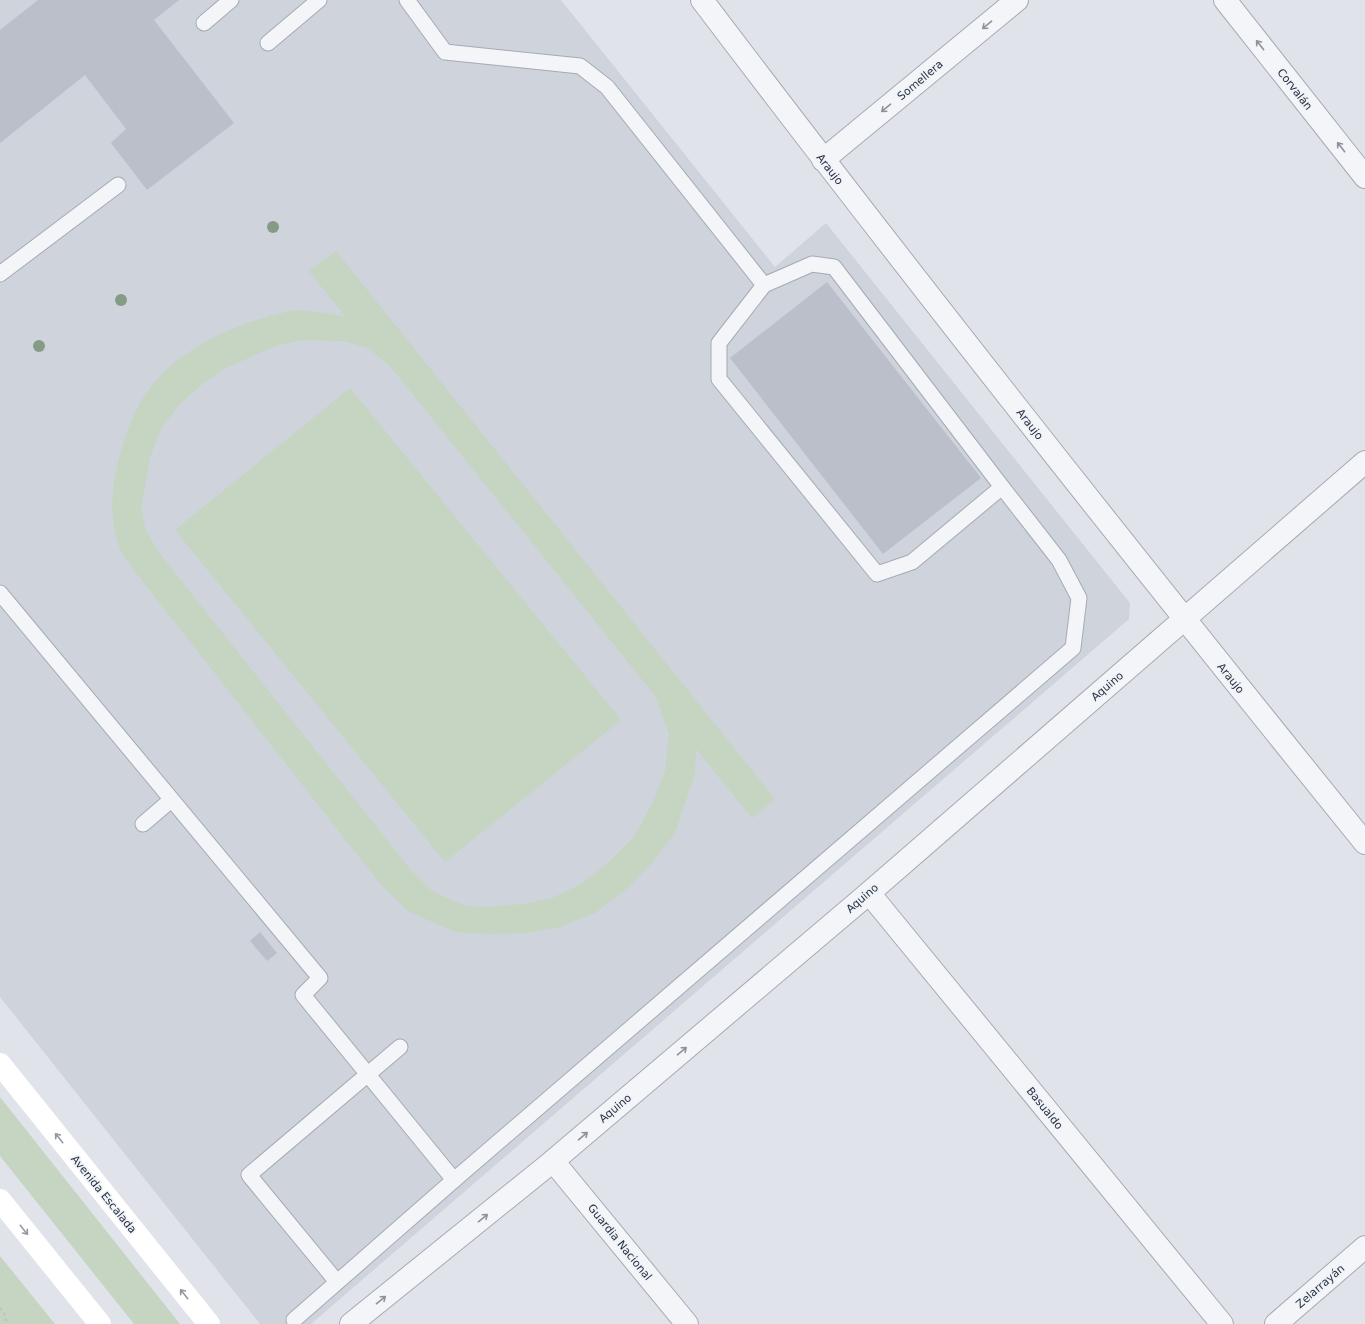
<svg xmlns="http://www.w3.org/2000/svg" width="1365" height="1324" viewBox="0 0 1365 1324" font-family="'DejaVu Sans',sans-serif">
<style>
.built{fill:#ced3dc}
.green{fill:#c5d5c1;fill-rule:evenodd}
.building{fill:#babfca}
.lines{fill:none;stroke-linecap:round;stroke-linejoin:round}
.lane-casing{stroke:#a5aab5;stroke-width:17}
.street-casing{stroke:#a5aab5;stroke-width:24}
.path{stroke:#bec2c9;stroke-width:2.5;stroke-dasharray:3 3;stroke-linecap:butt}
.lane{stroke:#f3f5f8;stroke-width:15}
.street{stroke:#f3f5f8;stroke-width:22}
.secondary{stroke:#fff;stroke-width:22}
.tree{fill:#859b86}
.oneway{stroke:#8d929e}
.oneway2{stroke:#9398a1}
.labels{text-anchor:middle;stroke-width:3.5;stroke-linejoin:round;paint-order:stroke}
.street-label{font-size:11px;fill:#273043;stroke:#f0f3f7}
</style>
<rect width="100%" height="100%" fill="#e0e4ea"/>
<path class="built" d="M0 0H561L775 267 826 223 1130 603 1129 619 311 1324H260L0 997Z"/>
<g class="green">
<path d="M336 251 775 799 752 818 696 749 695 774 675 833 652 863 628 888 595 913 560 927 525 933 489 934 455 932 408 911 381 885 133 569C129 562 122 555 120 548 109 521 111 487 119 459 124 439 130 421 140 403 165 357 222 329 270 316 277 315 284 312 291 311 309 309 327 314 345 316L309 271ZM302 340 343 341 368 348 390 366 656 697 669 734 665 771 653 802 634 837 608 863 581 884 552 898 523 904 488 907 465 906 432 891 410 869 160 554 146 531 141 509 150 457 161 429 178 406 200 386 222 370 275 346Z"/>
<path d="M350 388 621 720 445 862 175 530Z"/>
<path d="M0 1097 180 1324H134L0 1156Z"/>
<path d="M0 1256 55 1324H0Z"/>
</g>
<g class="building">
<path d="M38 0H179L154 20 234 123 147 190 111 143 126 129 85 75 0 143V30Z"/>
<path d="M827 282 981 478 883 554 730 358Z"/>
<path d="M260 932 277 953 267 961 250 941Z"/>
</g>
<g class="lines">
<g class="lane-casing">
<g id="lane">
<path d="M407 0 445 52 580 66 607 87 764 285"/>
<path d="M204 23 231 0"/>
<path d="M268 43 319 0"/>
<path d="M812 264 834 267 1002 487 912 562 877 574 719 379V343L764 285Z"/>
<path d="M0 274 118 185"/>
<path d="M0 593 320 978 303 995 454 1180 294 1320"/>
<path d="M143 824 171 800"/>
<path d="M454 1180 1073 648 1079 598 1059 560 1002 487"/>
<path d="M337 1282 249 1175 400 1047"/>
</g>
</g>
<g class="street-casing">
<g id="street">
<path d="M702 0C918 285 1140 565 1365 843"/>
<path d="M1225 0 1365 177"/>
<path d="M823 160 1017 0"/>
<path d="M869 893 1222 1324"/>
<path d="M553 1161 687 1324"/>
<path d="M351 1324 553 1161 869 893 1365 462"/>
<path d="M1276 1324 1365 1247"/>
</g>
</g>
<path class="path" d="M0 1308 4 1313 7 1324"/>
<use href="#lane" class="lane"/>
<use href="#street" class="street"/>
<g class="secondary">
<path d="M0 1064 209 1324"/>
<path d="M0 1200 100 1324"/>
</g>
</g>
<g class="tree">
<circle cx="273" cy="227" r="6"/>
<circle cx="121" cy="300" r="6"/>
<circle cx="39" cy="346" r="6"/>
</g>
<defs><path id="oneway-shaft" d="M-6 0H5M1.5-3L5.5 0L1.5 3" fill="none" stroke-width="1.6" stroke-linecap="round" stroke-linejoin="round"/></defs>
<g class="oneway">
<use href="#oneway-shaft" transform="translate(987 25) rotate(140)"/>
<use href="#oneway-shaft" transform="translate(1260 45) rotate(-128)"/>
<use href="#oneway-shaft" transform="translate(886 108) rotate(140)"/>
<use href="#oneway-shaft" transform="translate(1341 147) rotate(-128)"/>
<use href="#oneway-shaft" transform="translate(682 1051) rotate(-40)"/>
<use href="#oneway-shaft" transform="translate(583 1136) rotate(-40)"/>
<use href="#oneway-shaft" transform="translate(483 1218) rotate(-39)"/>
<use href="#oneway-shaft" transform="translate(381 1300) rotate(-39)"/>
</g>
<g class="oneway2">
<use href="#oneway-shaft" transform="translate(59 1138) rotate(-129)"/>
<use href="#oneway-shaft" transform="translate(24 1230) rotate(51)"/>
<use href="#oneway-shaft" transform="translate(184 1294) rotate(-129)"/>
</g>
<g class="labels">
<g class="street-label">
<text transform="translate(920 80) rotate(-40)" y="4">Somellera</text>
<text transform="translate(1295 89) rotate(52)" y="4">Corvalán</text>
<text transform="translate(830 169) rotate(52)" y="4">Araujo</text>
<text transform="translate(1030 424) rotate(52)" y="4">Araujo</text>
<text transform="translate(1231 678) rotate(51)" y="4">Araujo</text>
<text transform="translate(1107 686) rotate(-41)" y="4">Aquino</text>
<text transform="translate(862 898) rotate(-41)" y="4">Aquino</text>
<text transform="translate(615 1108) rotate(-40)" y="4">Aquino</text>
<text transform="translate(1045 1108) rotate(51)" y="4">Basualdo</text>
<text transform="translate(104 1194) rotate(51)" y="4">Avenida Escalada</text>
<text transform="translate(620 1242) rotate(51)" y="4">Guardia Nacional</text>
<text transform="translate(1320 1286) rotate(-41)" y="4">Zelarrayán</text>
</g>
</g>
</svg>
